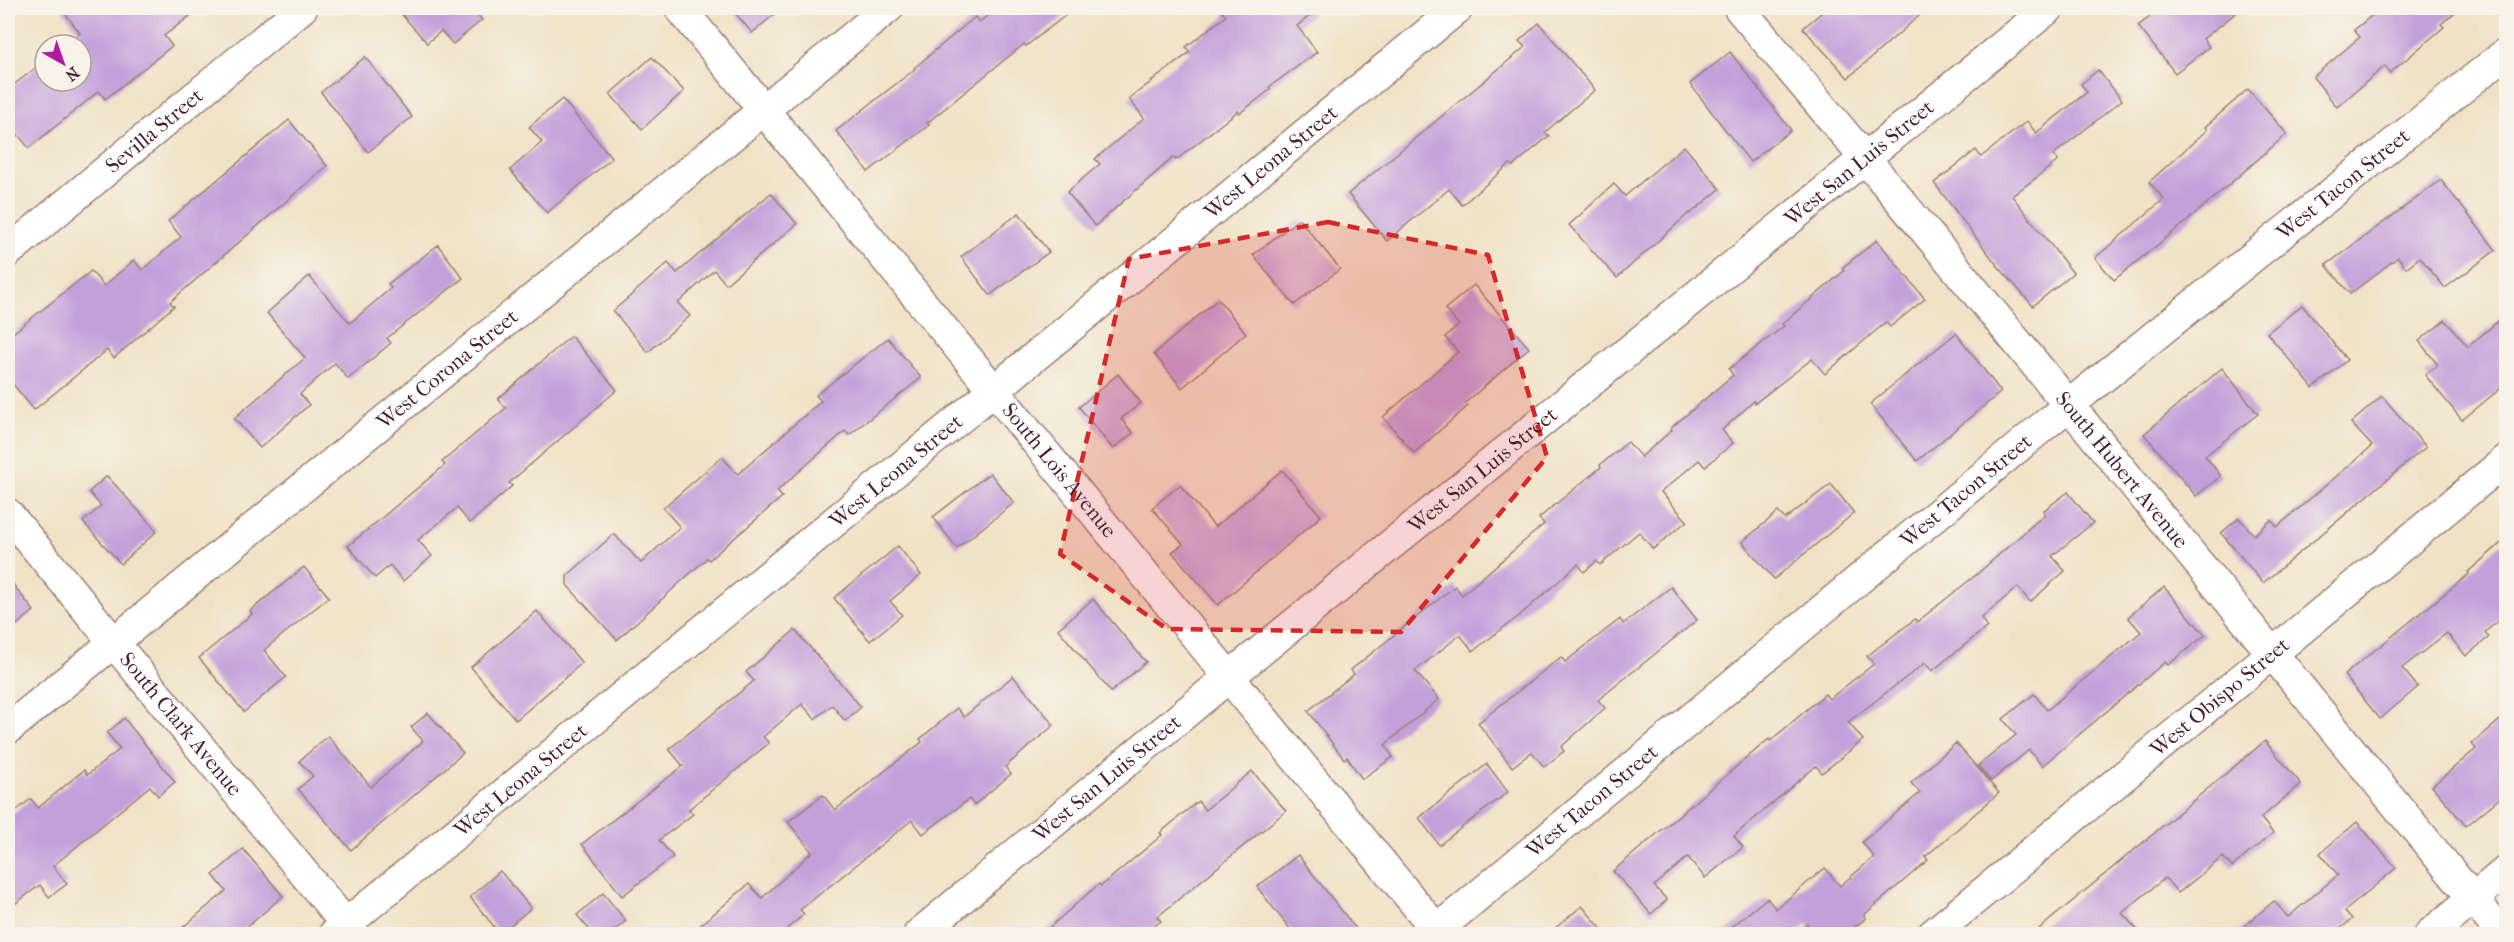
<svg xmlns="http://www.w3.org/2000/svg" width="2514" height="942" viewBox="0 0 2514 942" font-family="'IM FELL French Canon',serif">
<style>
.building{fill:#c3a0da}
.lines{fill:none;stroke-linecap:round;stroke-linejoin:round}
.street-casing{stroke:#9d8078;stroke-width:33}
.street{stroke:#fff;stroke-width:30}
.marked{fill:#d62828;fill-opacity:0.2;stroke:#d62828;stroke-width:4.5;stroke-dasharray:12 8;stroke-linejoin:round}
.labels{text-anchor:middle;stroke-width:6;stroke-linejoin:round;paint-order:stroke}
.street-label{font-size:21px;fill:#4a1f2b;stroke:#f7f3e8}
</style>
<rect width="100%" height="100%" fill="#f7f3e8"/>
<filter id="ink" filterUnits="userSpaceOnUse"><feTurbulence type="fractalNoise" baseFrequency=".0167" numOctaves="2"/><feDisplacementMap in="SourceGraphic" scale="12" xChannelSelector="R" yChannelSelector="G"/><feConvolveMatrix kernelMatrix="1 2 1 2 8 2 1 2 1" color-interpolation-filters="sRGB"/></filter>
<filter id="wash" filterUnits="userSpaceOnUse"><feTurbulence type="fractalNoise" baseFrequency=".008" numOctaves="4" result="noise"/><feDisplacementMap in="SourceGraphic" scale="24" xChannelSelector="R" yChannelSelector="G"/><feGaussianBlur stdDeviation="1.35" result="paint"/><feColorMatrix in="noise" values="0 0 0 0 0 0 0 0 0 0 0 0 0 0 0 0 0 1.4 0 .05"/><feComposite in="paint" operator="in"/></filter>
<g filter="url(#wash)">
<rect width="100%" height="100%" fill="#f0e2c6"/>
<g id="blocks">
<g class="building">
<path d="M61 8H200L164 36 172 46 105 99 99 91 29 148 8 123V89L45 61V81H81V45H65L80 33Z"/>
<path d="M396 8H470L482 20 453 44 441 31 427 43Z"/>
<path d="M731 8H782L752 33Z"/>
<path d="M998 8H1075L1026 46 1024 44 927 123 929 125 868 172 836 131 915 69 914 68 975 17 979 22Z"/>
<path d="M1219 8H1320L1297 26 1317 52 1269 87 1271 89 1240 113 1238 111 1176 160 1174 157 1095 226 1067 192 1100 164 1095 159 1144 118 1129 99 1190 52 1186 47 1226 16Z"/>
<path d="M1827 8H1928L1848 78 1803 28Z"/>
<path d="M2161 8H2242L2203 39 2209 47 2175 73 2138 26Z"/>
<path d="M2381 8H2460L2441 24 2444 27 2390 73 2385 66 2337 107 2313 77 2360 37 2354 30Z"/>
<path d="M1539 23 1595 90 1545 132 1549 136 1513 166 1510 164 1462 205 1449 189 1387 241 1348 194 1525 47 1519 41Z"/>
<path d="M1730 52 1791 130 1750 162 1690 84Z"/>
<path d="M365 57 412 117 368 152 321 92Z"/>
<path d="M652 57 684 91 642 129 610 94Z"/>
<path d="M2098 70 2122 100 2053 155 2058 161 2012 196 2073 273 2033 306 1997 265 1934 183 1976 150 1981 157 2027 121 2036 133 2087 92 2081 84Z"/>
<path d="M2248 89 2287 134 2186 222 2114 280 2095 258 2164 199 2149 182 2207 130 2205 127Z"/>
<path d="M562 99 612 158 547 213 510 170 542 142 529 127Z"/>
<path d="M289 120 327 166 170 302 174 306 114 358 107 350 34 410 8 378V337L91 271 104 286 134 260 142 270 181 237 168 221Z"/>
<path d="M1684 146 1720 189 1690 214 1689 213 1617 278 1569 225 1614 184 1625 196Z"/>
<path d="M2441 180 2496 250 2445 288 2420 257 2406 268 2398 257 2350 294 2326 265Z"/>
<path d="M771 193 797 224 726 284 714 270 678 303 690 316 648 352 613 311 668 263 677 273Z"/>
<path d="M1019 213 1049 252 990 295 961 257Z"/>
<path d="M1299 219 1340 269 1294 305 1253 255Z"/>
<path d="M1877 240 1925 299 1890 327 1886 322 1825 374 1812 359 1755 403 1754 401 1722 430 1733 443 1705 467 1699 460 1661 492 1687 521 1653 549 1639 532 1600 565 1597 561 1584 572 1578 564 1519 616 1473 651 1460 635 1415 671 1439 699 1385 745 1393 757 1362 779 1347 757 1344 759 1308 711 1354 674 1351 670 1455 586 1462 595 1544 524 1539 518 1601 467 1600 465 1628 442 1641 457 1672 430 1671 428 1733 375 1729 369 1784 326 1782 324 1844 271 1842 268Z"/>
<path d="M438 245 463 278 387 338 391 343 348 379 335 363 300 394 309 405 260 448 234 418 305 358 267 313 309 276 350 323 391 288 388 284Z"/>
<path d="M1474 285 1529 348 1465 403 1468 406 1414 453 1383 417 1458 352 1445 337 1459 325 1445 309Z"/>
<path d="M1218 299 1246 333 1182 388 1154 354Z"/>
<path d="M2302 305 2347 360 2313 388 2267 333Z"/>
<path d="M2506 314V384L2462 420 2425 375 2438 365 2419 341 2445 320 2468 347Z"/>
<path d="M1956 333 2001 392 1917 461 1870 404Z"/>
<path d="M571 336 617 390 509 483 512 486 470 523 457 508 418 540 432 556 403 581 390 565 375 578 348 546 445 465 442 462 506 408 498 399Z"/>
<path d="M888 338 921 378 849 435 845 431 777 491 782 497 709 560 707 558 617 640 567 585V576L614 534 641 563 680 527 663 508 722 457 738 474 821 401 816 395Z"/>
<path d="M2222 368 2258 414 2205 456 2221 476 2196 496 2144 434Z"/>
<path d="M1118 374 1141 403 1121 419 1133 433 1113 449 1079 407Z"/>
<path d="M2382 396 2426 447 2263 583 2221 533 2239 518 2254 535 2271 520 2277 527 2372 446 2351 423Z"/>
<path d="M1282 470 1321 516 1218 605 1172 552 1183 544 1152 508 1180 485 1215 527Z"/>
<path d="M990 473 1014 503 957 548 933 517Z"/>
<path d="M107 476 157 531 121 564 83 522 101 506 89 492Z"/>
<path d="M1831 484 1854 513 1774 579 1742 542 1778 512 1785 519Z"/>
<path d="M2068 492 2093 523 2052 556 2065 571 2030 602 2018 587 1981 618 1987 627 1932 671 1925 663 1848 722 1863 740 1822 773 1816 766 1734 836 1743 847 1705 878 1688 857 1654 886 1667 900 1651 914 1613 871 1769 739 1770 741 1825 694 1829 699 1874 664 1867 656 1915 619 1917 622 1976 575 2045 514 2043 511Z"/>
<path d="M2506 539V614L2485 632 2489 637 2466 656 2447 633 2402 668 2418 687 2380 719 2344 675 2469 574 2468 572Z"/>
<path d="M898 546 921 575 890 601 902 615 870 641 834 598Z"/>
<path d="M304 567 329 597 264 650 286 677 244 712 199 658 252 614 250 611Z"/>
<path d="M8 578 34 611 8 632Z"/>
<path d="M1671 587 1697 620 1598 700 1605 708 1561 747 1564 751 1544 767 1532 752 1512 767 1478 723 1561 657 1565 662 1620 619 1623 624Z"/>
<path d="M2164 587 2205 635 2168 665 2165 662 2042 766 2029 750 1991 781 1978 766 2016 735 2003 719 2034 694 2047 710 2141 632 2128 617Z"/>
<path d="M1093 599 1146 662 1111 692 1058 629Z"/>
<path d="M537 611 582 663 516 720 471 667Z"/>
<path d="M795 630 861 707 845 721 832 705 815 719 802 704 763 737 769 743 689 809 693 814 659 840 673 857 622 896 582 844 683 766 669 749 754 681 746 672Z"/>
<path d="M1013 676 1054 725 1005 767 1011 774 974 805 969 799 923 834 912 820 800 910 804 914 781 934H690L749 884 762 898 812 852 788 822 823 795 835 810 922 742 920 739 957 708 964 717Z"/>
<path d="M428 713 463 753 351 850 298 789 313 776 299 761 328 736 371 787 423 741 411 727Z"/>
<path d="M2506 715V793L2466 826 2432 786 2476 749 2472 744Z"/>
<path d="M124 718 175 782 158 796 150 786 53 866 67 884 49 897 40 885 8 909V817L31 799 38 808 84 770 87 775 120 749 107 733Z"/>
<path d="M2265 741 2301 784 2261 818 2273 833 2232 867 2223 857 2178 893 2165 878 2122 913 2141 934H2033Z"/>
<path d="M1956 743 1999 793 1925 857 1928 860 1864 915 1866 918 1846 934H1816L1807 924 1795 934H1723L1767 898 1776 909 1825 868 1840 886 1874 857 1862 842 1920 793 1911 783Z"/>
<path d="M1487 764 1508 792 1439 845 1419 818Z"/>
<path d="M1252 771 1286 811 1157 917 1161 921 1144 934H1042L1099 884 1101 886 1162 835 1160 833 1198 801 1205 810Z"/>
<path d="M2357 822 2396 868 2345 911 2352 919 2334 934H2235L2274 901 2288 917 2338 875 2320 853Z"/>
<path d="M243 849 283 896 239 934H175L226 891 213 875Z"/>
<path d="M1298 855 1360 934H1294L1257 887Z"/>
<path d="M500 871 531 908 500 934 470 897Z"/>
<path d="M603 893 626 921 610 934H593L577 915Z"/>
<path d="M1582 906 1606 934H1548Z"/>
</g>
</g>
</g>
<g filter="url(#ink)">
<use href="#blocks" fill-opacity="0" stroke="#9d8078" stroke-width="1.5"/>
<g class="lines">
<g class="street-casing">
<g id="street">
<path id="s1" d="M680 8 1440 934"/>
<path id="s2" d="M1739 8C1997 314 2248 625 2502 934"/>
<path id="s3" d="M8 252 302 8"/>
<path id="s4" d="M8 514 354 934"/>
<path id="s5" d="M8 729 888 8"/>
<path id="s6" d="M334 934 1458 8"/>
<path id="s7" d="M919 934 1230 676 2049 8"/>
<path id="s8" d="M1432 934 2070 404 2506 53"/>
<path id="s9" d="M1933 934 2506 460"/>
<path d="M2430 934 2506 871"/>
</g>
</g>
<use href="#street" class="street"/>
</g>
</g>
<path class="marked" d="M1328 222 1488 255 1547 457 1401 632 1167 629 1060 554 1129 259Z"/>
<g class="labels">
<g class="street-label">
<text dy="7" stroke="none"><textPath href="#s3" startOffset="190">Sevilla Street</textPath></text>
<text dy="7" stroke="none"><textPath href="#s6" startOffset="1214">West Leona Street</textPath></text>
<text dy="7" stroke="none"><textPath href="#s7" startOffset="1216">West San Luis Street</textPath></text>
<text dy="7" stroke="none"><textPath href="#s8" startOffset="1180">West Tacon Street</textPath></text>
<text dy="7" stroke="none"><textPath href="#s5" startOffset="568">West Corona Street</textPath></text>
<text dy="7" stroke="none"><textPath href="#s1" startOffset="598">South Lois Avenue</textPath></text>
<text dy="7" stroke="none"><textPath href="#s7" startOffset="730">West San Luis Street</textPath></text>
<text dy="7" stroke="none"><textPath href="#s2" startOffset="600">South Hubert Avenue</textPath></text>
<text dy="7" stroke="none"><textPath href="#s6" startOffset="728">West Leona Street</textPath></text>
<text dy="7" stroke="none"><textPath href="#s8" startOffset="694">West Tacon Street</textPath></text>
<text dy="7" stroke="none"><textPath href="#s9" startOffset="372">West Obispo Street</textPath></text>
<text dy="7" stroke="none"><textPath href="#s4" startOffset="272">South Clark Avenue</textPath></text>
<text dy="7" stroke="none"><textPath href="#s7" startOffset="244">West San Luis Street</textPath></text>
<text dy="7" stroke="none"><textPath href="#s6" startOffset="242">West Leona Street</textPath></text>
<text dy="7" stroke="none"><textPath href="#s8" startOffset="208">West Tacon Street</textPath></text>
</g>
</g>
<rect width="2514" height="942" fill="none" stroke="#f7f3e8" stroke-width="30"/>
<g transform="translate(63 63) rotate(140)"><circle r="28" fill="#f7f3e8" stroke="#b29e9c" stroke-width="1.5"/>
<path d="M0-4.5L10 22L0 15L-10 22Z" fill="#b5179e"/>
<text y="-9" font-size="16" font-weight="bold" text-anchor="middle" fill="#4a1f2b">N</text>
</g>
</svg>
